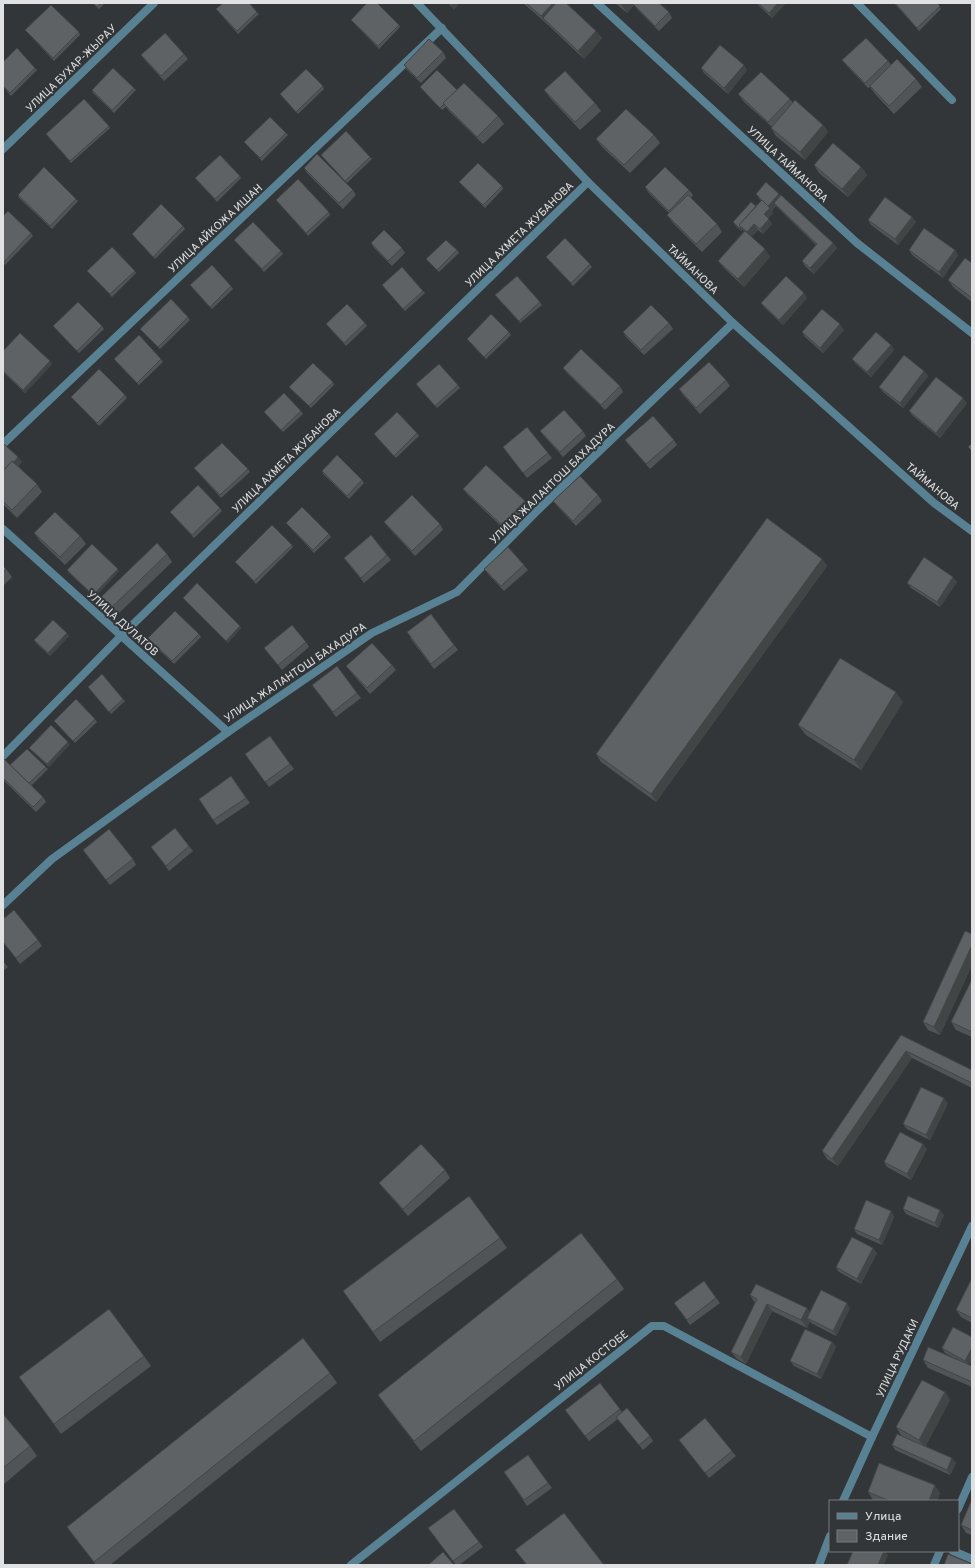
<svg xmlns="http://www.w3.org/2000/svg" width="975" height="1568" viewBox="0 0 975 1568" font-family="Overpass,sans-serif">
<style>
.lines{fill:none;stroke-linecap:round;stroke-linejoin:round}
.street{stroke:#588294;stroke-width:8}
.wall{fill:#515456}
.shaded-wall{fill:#424546}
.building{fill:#5e6264;stroke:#424546}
.labels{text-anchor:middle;stroke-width:4;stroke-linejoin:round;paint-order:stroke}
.street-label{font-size:11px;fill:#dfe1e2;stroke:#333638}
</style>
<rect width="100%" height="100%" fill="#333638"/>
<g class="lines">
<g class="street">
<path d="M417 3 588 182 733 323 934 503 972 531"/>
<path d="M597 3 857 243 972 333"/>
<path d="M857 3 952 100"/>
<path d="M3 149 154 3"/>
<path d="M3 444 442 28"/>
<path d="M3 529 228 732"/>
<path d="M3 756 121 636 588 182"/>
<path d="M3 905 52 859 228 732 372 633 457 592 539 509 733 323"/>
<path d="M843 1501 872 1437 972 1226"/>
<path d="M958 1509 972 1477"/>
<path d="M953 1551 972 1559"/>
<path d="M351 1565 652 1326H664L872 1437"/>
<path d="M819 1565 830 1536"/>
<path d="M934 1565 940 1551"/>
</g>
</g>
<g class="wall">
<path d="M92 3H105L99 9Z"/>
<path d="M448 3H460L454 9Z"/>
<path d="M523 3H566L602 38 584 59 547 24Z"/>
<path d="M615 3H659L669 12 672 18 659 31 637 9 634 5 627 13Z"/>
<path d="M756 3H786L772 18Z"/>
<path d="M894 3H937L941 9 919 31Z"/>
<path d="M216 9 257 12 259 14 238 34Z"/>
<path d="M351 20 399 25 400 27 379 49 353 22Z"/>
<path d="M25 30 79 32 80 35 54 61Z"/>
<path d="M443 52 446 58 421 83 407 70 404 65Z"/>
<path d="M184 54 188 59 164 81 145 60 141 55Z"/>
<path d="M842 60 888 61 891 65 916 79 922 87 894 114 875 94 870 87 868 88 846 65Z"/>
<path d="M3 62 35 68 37 70 11 96 3 86Z"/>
<path d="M701 68 747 70 728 94 704 73Z"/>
<path d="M323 86 324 89 298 114 280 94Z"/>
<path d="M420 87 457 90 498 116 504 124 483 144 449 111 446 107 442 110Z"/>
<path d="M134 88 136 90 114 113 93 93 92 90Z"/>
<path d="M544 90 595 103 601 111 580 130 550 98Z"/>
<path d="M738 94 790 99 793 103 823 125 828 132 805 160 776 136 771 128 772 127 744 102Z"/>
<path d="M109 126 110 128 71 163 46 134Z"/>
<path d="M286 133 288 135 262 161 244 142Z"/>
<path d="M654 135 660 143 630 173 602 147 596 139Z"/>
<path d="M321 155 370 157 372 159 347 183Z"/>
<path d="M814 165 861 167 867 175 848 197 819 173Z"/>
<path d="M304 168 353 190 356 195 343 209 307 173Z"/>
<path d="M240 176 241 178 217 202 195 178Z"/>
<path d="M459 182 502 186 503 189 485 208Z"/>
<path d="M645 187 689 190 693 195 691 198 717 224 722 232 702 252 673 223 667 215 669 213 648 192Z"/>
<path d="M756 194H779L833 243 837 248 814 274 805 266 802 261 816 245 776 206 772 211 771 210 773 213 768 218 772 224 763 234 758 230 751 237 770 257 744 287 724 268 718 261 744 231 742 229 741 231 735 225 733 222 756 206 761 201Z"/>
<path d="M18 195 76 199 78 201 52 229 19 198Z"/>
<path d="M276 200 329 212 330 215 308 236Z"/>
<path d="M3 216 31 233 33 236 5 265 3 262Z"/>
<path d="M912 217 916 222 898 245 871 225 868 220Z"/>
<path d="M183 226 185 229 155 259 132 234Z"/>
<path d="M234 240 281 251 283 254 264 272Z"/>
<path d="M371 243 402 248 405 253 392 266 374 248Z"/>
<path d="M457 250 459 253 439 272 426 259Z"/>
<path d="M909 250H955L958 255 943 278 912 255Z"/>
<path d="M546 257 590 264 592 267 573 286Z"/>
<path d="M972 263V302L954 288 948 280Z"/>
<path d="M87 271H135L136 273 112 297Z"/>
<path d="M190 285 231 286 233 289 212 309Z"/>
<path d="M382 285 423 291 425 293 405 311Z"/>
<path d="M495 295 540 302 542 305 520 323Z"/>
<path d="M807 298 783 325 765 308 761 303Z"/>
<path d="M188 317 190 320 160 349 140 329Z"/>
<path d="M365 323 367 326 346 346 326 324Z"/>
<path d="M669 323 673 329 644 355 626 337 623 332Z"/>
<path d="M53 326H102L104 329 79 353Z"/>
<path d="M844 330 823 353 805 337 802 332Z"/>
<path d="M509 332 511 335 486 359 467 339Z"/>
<path d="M891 345 894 350 871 377 856 364 852 359Z"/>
<path d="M3 351 52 364 25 393 3 372Z"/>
<path d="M114 359H161L163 362 139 385Z"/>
<path d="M563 368 620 386 623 392 605 410 567 373Z"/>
<path d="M924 371 928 376 903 408 883 392 879 387Z"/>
<path d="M726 380 730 386 700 414 683 395 679 389Z"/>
<path d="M333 382 334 385 311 408 291 389 289 387Z"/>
<path d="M416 384 458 385 460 388 437 408Z"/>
<path d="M125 395 127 398 99 426 71 397Z"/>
<path d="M967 403 940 438 913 416 909 411Z"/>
<path d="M301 411 303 414 283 432 264 412Z"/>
<path d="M540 431H583L586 436 563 457 544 436Z"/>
<path d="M417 433 419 436 396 458 374 434Z"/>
<path d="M625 440H674L677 445 650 469 629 445Z"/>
<path d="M3 445 18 457 22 462 18 466 37 484 42 492 17 518 3 504Z"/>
<path d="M503 447 548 453 552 458 527 478Z"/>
<path d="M194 468 248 469 250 472 221 498Z"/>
<path d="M322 471 362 480 364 483 349 499 323 474Z"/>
<path d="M463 489 525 501 528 506 505 530 467 494Z"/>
<path d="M598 495 602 501 576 526 557 506 553 501Z"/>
<path d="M220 508 222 511 194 538 170 512Z"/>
<path d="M384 522 440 524 443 530 415 556 388 527Z"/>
<path d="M286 523 329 534 331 537 314 553Z"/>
<path d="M34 533 80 536 86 544 65 565 40 541Z"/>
<path d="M292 545 293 547 256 584 237 564 235 562Z"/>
<path d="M167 554 172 562 116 616 105 605 100 598Z"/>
<path d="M387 555 391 560 364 583 344 558Z"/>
<path d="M822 559 827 566 656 802 601 762 596 754Z"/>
<path d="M524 565 528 570 504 591 488 574 484 569Z"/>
<path d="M3 566 6 569 12 577 3 586Z"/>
<path d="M67 570 119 571 95 597 69 573Z"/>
<path d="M957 582 940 607 911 588 907 583Z"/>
<path d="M183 598 240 626 241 628 228 643Z"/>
<path d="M431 614 458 650 434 669 410 638Z"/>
<path d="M199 634 201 637 174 664 149 641 148 638Z"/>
<path d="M69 636 50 656 36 643 34 640Z"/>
<path d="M306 642 309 647 282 670 264 648Z"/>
<path d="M392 665 396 670 370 694 350 671 346 666Z"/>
<path d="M90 689 123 699 125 701 111 714Z"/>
<path d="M316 690 357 693 361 698 336 717Z"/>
<path d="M903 702 861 770 806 735 798 725Z"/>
<path d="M95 719 97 722 75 743 54 721Z"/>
<path d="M270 736 294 769 269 787 245 754Z"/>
<path d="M70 744 49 767 31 750 29 748Z"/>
<path d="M3 759 10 765 46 767 48 769 31 786 43 797 46 802 36 812 3 780Z"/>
<path d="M231 776 250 803 217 825 213 820Z"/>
<path d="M189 846 193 851 169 871 151 847Z"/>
<path d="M83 850 133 859 136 865 110 885Z"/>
<path d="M3 919 38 940 42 946 20 964 3 942Z"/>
<path d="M972 934V965L940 1035 928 1030 923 1022Z"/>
<path d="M3 961 8 967 3 971Z"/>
<path d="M972 979V1037L956 1030 951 1022Z"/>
<path d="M901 1035 972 1070V1088L912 1058 838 1166 827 1159 822 1151Z"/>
<path d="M948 1103 930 1140 907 1129 903 1124Z"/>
<path d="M927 1149 911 1180 887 1167 884 1162Z"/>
<path d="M445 1170 450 1178 408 1216 385 1190 379 1183Z"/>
<path d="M903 1209 944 1215 938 1228 906 1214Z"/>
<path d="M891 1211 894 1217 882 1245 857 1234 854 1229Z"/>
<path d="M500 1238 507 1248 380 1342 350 1301Z"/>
<path d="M877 1253 861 1284 839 1272 836 1267Z"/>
<path d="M972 1278V1323L961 1317 956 1310Z"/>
<path d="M617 1279 624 1289 421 1451 385 1405 378 1395Z"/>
<path d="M704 1281 720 1303 690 1325 674 1303Z"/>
<path d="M750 1295 807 1308 810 1313 850 1308 836 1336 811 1323 810 1321 807 1328 772 1311 746 1364 737 1359 731 1352 755 1303Z"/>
<path d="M953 1327 969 1365 972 1366V1387L928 1368 923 1360 960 1361 945 1353 942 1348Z"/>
<path d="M832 1342 836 1347 821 1379 794 1366 790 1361Z"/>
<path d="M144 1356 151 1366 61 1434 19 1377Z"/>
<path d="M330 1373 337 1383 110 1565H96L74 1537 67 1527Z"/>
<path d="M600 1383 622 1412 650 1436 653 1441 643 1450 618 1419 589 1441 569 1415Z"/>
<path d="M945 1392 950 1400 925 1446 956 1463 950 1475 895 1450 892 1445 908 1439 901 1435 896 1427Z"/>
<path d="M3 1414 30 1446 37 1456 3 1485Z"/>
<path d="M679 1440 732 1451 736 1456 709 1478Z"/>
<path d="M528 1455 552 1488 527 1506 504 1472Z"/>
<path d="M868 1492 940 1493 937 1501H876L873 1500Z"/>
<path d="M972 1499V1535L966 1533 961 1525Z"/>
<path d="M454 1509 483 1547 459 1565H456L428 1528Z"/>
</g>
<g class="shaded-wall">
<path d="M450 3H460L454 9Z"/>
<path d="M553 3H566L543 18 546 24 541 16Z"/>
<path d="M624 3H635L627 13 622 5Z"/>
<path d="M778 3H786L772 18 769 13Z"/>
<path d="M596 31 602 38 584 59 578 51Z"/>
<path d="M744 65 747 70 728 94 724 88Z"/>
<path d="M823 125 828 132 805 160 800 152Z"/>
<path d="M861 167 867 175 848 197 842 189Z"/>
<path d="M779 194 783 199 774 203 776 206 772 211 768 206Z"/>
<path d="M770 208 773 213 767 219 764 214Z"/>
<path d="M912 217 916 222 898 245 895 239Z"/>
<path d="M769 219 772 224 763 234 760 229Z"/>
<path d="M754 224 758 230 751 237 747 232Z"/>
<path d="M741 227 742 229 741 231 739 228Z"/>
<path d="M833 243 837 248 814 274 810 268Z"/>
<path d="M765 249 770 257 744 287 738 279Z"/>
<path d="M955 250 958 255 943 278 939 272Z"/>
<path d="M804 293 807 298 783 325 779 320Z"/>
<path d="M840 324 844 330 823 353 820 348Z"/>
<path d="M891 345 894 350 871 377 867 372Z"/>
<path d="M50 361 52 364 25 393 23 390Z"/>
<path d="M924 371 928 376 903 408 900 403Z"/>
<path d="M963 398 967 403 940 438 936 433Z"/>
<path d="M18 457 22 462 3 483V474Z"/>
<path d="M822 559 827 566 656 802 651 794Z"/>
<path d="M118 569 119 571 95 597 93 595Z"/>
<path d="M953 577 957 582 940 607 937 602Z"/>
<path d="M240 626 241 628 228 643 226 641Z"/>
<path d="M67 633 69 636 50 656 48 653Z"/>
<path d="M896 692 903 702 861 770 854 760Z"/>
<path d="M68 742 70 744 49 767 47 764Z"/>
<path d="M972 945V965L940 1035 934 1027Z"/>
<path d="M906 1051 912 1058 838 1166 832 1159Z"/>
<path d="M944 1098 948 1103 930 1140 926 1135Z"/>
<path d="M923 1144 927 1149 911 1180 907 1174Z"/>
<path d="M940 1210 944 1215 938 1228 935 1223Z"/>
<path d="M891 1211 894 1217 882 1245 879 1240Z"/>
<path d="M873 1248 877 1253 861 1284 857 1279Z"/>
<path d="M847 1303 850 1308 836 1336 833 1331Z"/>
<path d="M767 1304 772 1311 746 1364 741 1357Z"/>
<path d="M807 1308 812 1316 807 1318 810 1321 807 1328 801 1320Z"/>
<path d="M832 1342 836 1347 821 1379 817 1374Z"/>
<path d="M972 1348V1360L969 1366 965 1361Z"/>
<path d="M945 1392 950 1400 925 1448 919 1440Z"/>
<path d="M952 1458 956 1463 950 1475 947 1470Z"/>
<path d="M935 1485 940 1493 937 1501H929Z"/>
<path d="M884 1551H885L888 1555 884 1565H878Z"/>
</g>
<g class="building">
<path d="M93 3H101L97 7Z"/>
<path d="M223 3H249L257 12 237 31 216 9Z"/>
<path d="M367 3H377L399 25 378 46 351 20Z"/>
<path d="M526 3H553L541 16Z"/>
<path d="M556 3H566L596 31 578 51 543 18Z"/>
<path d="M619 3H624L622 5Z"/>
<path d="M634 3H659L669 12 655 26 633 4Z"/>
<path d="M758 3H778L769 13Z"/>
<path d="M895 3H937L940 6 917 28Z"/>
<path d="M51 5 79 32 53 58 25 30Z"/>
<path d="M165 33 184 54 161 76 141 55Z"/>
<path d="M866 38 888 61 865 83 842 60Z"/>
<path d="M429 39 443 52 417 78 404 65Z"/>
<path d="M720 45 744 65 724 88 701 68Z"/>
<path d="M17 48 35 68 10 93 3 86V62Z"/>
<path d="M897 59 916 79 889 106 870 86Z"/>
<path d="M113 68 134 88 112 110 92 90Z"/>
<path d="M306 69 323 86 296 112 280 94Z"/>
<path d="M437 70 457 90 443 103 444 104 440 108 420 87Z"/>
<path d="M565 71 595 103 575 122 544 90Z"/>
<path d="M761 72 790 99 768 122 738 94Z"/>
<path d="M464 83 498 116 477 137 443 103Z"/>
<path d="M84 99 109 126 70 161 46 134Z"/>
<path d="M795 100 823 125 800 152 771 128Z"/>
<path d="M626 109 654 135 624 165 596 139Z"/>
<path d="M270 117 286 133 260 158 244 142Z"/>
<path d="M346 131 370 157 345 181 321 155Z"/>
<path d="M833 143 861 167 842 189 814 165Z"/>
<path d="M317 154 353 190 339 203 304 168Z"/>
<path d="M220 155 240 176 215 199 195 178Z"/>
<path d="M478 163 502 186 483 205 459 182Z"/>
<path d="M44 167 76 199 50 226 18 195Z"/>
<path d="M665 167 689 190 669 211 645 187Z"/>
<path d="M298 179 329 212 306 233 276 200Z"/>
<path d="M766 182 779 194 768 206 756 194Z"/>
<path d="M688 195 717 224 696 244 667 215Z"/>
<path d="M781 195 833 243 810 268 802 261 817 244 774 203Z"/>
<path d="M885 197 912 217 895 239 868 220Z"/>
<path d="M762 200 770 208 764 214 769 219 760 229 754 224 747 232 739 225Z"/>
<path d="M751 202 756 206 739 225 741 227 739 228 733 222Z"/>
<path d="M161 204 183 226 153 257 132 234Z"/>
<path d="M8 211 31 233 4 262H3V216Z"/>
<path d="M253 222 281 251 262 269 234 240Z"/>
<path d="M924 228 955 250 939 272 909 250Z"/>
<path d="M384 230 402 248 388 261 371 243Z"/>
<path d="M745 231 765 249 738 279 718 261Z"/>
<path d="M565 238 590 264 571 283 546 257Z"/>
<path d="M446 240 457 250 437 270 426 259Z"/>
<path d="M112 247 135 271 110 294 87 271Z"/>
<path d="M965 258 972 263V298L948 280Z"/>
<path d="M212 265 231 286 210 307 190 285Z"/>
<path d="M402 267 423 291 403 309 382 285Z"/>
<path d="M517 276 540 302 519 321 495 295Z"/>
<path d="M786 276 804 293 779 320 761 303Z"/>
<path d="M171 299 188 317 158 347 140 329Z"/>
<path d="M78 302 102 326 77 351 53 326Z"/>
<path d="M347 304 365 323 344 343 326 324Z"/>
<path d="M651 305 669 323 641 350 623 332Z"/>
<path d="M822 309 840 324 820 348 802 332Z"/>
<path d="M491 314 509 332 484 357 467 339Z"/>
<path d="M876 332 891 345 867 372 852 359Z"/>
<path d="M20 333 50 361 23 390 3 371V351Z"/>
<path d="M139 335 161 359 137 383 114 359Z"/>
<path d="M581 349 620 386 601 405 563 368Z"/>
<path d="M904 355 924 371 900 403 879 387Z"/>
<path d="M709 362 726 380 696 408 679 389Z"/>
<path d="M313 363 333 382 309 406 289 387Z"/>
<path d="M439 364 458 385 435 406 416 384Z"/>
<path d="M99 369 125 395 97 423 71 397Z"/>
<path d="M936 377 963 398 936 433 909 411Z"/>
<path d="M284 393 301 411 281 430 264 412Z"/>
<path d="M564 410 583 431 560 452 540 431Z"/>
<path d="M397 412 417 433 394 456 374 434Z"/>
<path d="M653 416 674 440 646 464 625 440Z"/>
<path d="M527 427 548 453 523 473 503 447Z"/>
<path d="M222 443 248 469 220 495 194 468Z"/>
<path d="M972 443V451L968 447Z"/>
<path d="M4 444 18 457 14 462 12 461 3 471V445Z"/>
<path d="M337 455 362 480 347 496 322 471Z"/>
<path d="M12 461 37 484 12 510 3 501V471Z"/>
<path d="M486 465 525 501 502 525 463 489Z"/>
<path d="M580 476 598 495 573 521 553 501Z"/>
<path d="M198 485 220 508 192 535 170 512Z"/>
<path d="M412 495 440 524 412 551 384 522Z"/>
<path d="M302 507 329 534 313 550 286 523Z"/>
<path d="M55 512 80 536 60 557 34 533Z"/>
<path d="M767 518 822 559 651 794 596 754Z"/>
<path d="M272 525 292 545 254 581 235 562Z"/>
<path d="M371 535 387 555 361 578 344 558Z"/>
<path d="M157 543 167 554 110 609 100 598Z"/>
<path d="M92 544 118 569 93 595 67 570Z"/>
<path d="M508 547 524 565 501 586 484 569Z"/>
<path d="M924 557 953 577 937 602 907 583Z"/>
<path d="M3 566 6 569 3 573Z"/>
<path d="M197 583 240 626 226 641 183 598Z"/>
<path d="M175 611 199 634 172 661 148 638Z"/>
<path d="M431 614 454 645 431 664 407 632Z"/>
<path d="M53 620 67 633 48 653 34 640Z"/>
<path d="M292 625 306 642 278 665 264 648Z"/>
<path d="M372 643 392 665 367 688 346 666Z"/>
<path d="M840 658 896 692 854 760 798 725Z"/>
<path d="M337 666 357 693 333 712 312 685Z"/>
<path d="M102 674 123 699 109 712 88 687Z"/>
<path d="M76 699 95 719 73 741 54 721Z"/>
<path d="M51 725 68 742 47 764 29 748Z"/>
<path d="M270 736 290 764 265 782 245 754Z"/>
<path d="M27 749 46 767 29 783 10 765Z"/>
<path d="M3 758 43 797 33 807 3 778Z"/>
<path d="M231 776 246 798 213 820 199 799Z"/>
<path d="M175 828 189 846 166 866 151 847Z"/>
<path d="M109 829 133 859 106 880 83 850Z"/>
<path d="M14 910 38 940 16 958 3 942V919Z"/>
<path d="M965 931 972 934V945L934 1027 923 1022Z"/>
<path d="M972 979V1032L951 1022Z"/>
<path d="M901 1035 972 1070V1083L906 1051 832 1159 822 1151Z"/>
<path d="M921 1087 944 1098 926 1135 903 1124Z"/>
<path d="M900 1132 923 1144 907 1174 884 1162Z"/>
<path d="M421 1144 445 1170 403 1209 379 1183Z"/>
<path d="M469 1196 500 1238 373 1332 343 1291Z"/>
<path d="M908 1196 940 1210 935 1223 903 1209Z"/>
<path d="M866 1200 891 1211 879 1240 854 1229Z"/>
<path d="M581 1233 617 1279 414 1441 378 1395Z"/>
<path d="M852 1237 873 1248 857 1279 836 1267Z"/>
<path d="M972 1278V1318L956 1310Z"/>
<path d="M704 1281 716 1298 687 1320 674 1303Z"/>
<path d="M756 1284 807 1308 801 1320 767 1304 741 1357 731 1352 757 1299 750 1295Z"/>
<path d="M821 1290 847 1303 833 1331 807 1318Z"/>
<path d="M109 1309 144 1356 54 1424 19 1377Z"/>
<path d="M953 1327 972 1337V1348L965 1361 942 1348Z"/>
<path d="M805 1329 832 1342 817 1374 790 1361Z"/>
<path d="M303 1338 330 1373 94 1562 67 1527Z"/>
<path d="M928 1347 972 1366V1382L923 1360Z"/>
<path d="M922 1380 945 1392 919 1440 896 1427Z"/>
<path d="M600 1383 620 1409 585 1436 565 1410Z"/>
<path d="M627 1408 650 1436 639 1445 616 1417Z"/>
<path d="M3 1414 30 1446 3 1468Z"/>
<path d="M705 1418 732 1451 705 1473 679 1440Z"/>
<path d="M897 1434 952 1458 947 1470 892 1445Z"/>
<path d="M528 1455 548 1483 524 1500 504 1472Z"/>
<path d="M879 1463 935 1485 929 1501H890L868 1492Z"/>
<path d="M972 1499V1530L961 1525Z"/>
<path d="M454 1509 479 1542 453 1561 428 1528Z"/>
<path d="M564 1513 604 1565H527L515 1550Z"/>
<path d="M853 1551H884L878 1565H847Z"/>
<path d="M443 1552 454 1565H428Z"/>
<path d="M948 1554 972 1564V1565H944Z"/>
</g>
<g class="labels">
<g class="street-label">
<text transform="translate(71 68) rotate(-44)" y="4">УЛИЦА БУХАР-ЖЫРАУ</text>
<text transform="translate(788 164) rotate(43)" y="4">УЛИЦА ТАЙМАНОВА</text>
<text transform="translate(215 228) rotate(-43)" y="4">УЛИЦА АЙКОЖА ИШАН</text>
<text transform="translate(519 234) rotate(-44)" y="4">УЛИЦА АХМЕТА ЖУБАНОВА</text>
<text transform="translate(693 269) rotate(44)" y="4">ТАЙМАНОВА</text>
<text transform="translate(286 460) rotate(-44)" y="4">УЛИЦА АХМЕТА ЖУБАНОВА</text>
<text transform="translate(552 483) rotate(-44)" y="4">УЛИЦА ЖАЛАНТОШ БАХАДУРА</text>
<text transform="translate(933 486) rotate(40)" y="4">ТАЙМАНОВА</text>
<text transform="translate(123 623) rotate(42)" y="4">УЛИЦА ДУЛАТОВ</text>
<text transform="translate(295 672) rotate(-34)" y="4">УЛИЦА ЖАЛАНТОШ БАХАДУРА</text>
<text transform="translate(897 1358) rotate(-65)" y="4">УЛИЦА РУДАКИ</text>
<text transform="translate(591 1360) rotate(-38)" y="4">УЛИЦА КОСТОБЕ</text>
</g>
</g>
<rect width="975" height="1568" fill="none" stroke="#dfe1e2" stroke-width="8"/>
<rect x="829" y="1500" width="130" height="52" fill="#333638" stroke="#787a7c"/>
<rect x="837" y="1513" width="20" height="6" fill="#588294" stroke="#787a7c"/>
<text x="865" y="1520" font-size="12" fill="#dfe1e2">Улица</text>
<rect x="837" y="1530" width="20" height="12" fill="#5e6264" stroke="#787a7c"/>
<text x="865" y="1540" font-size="12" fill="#dfe1e2">Здание</text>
</svg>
